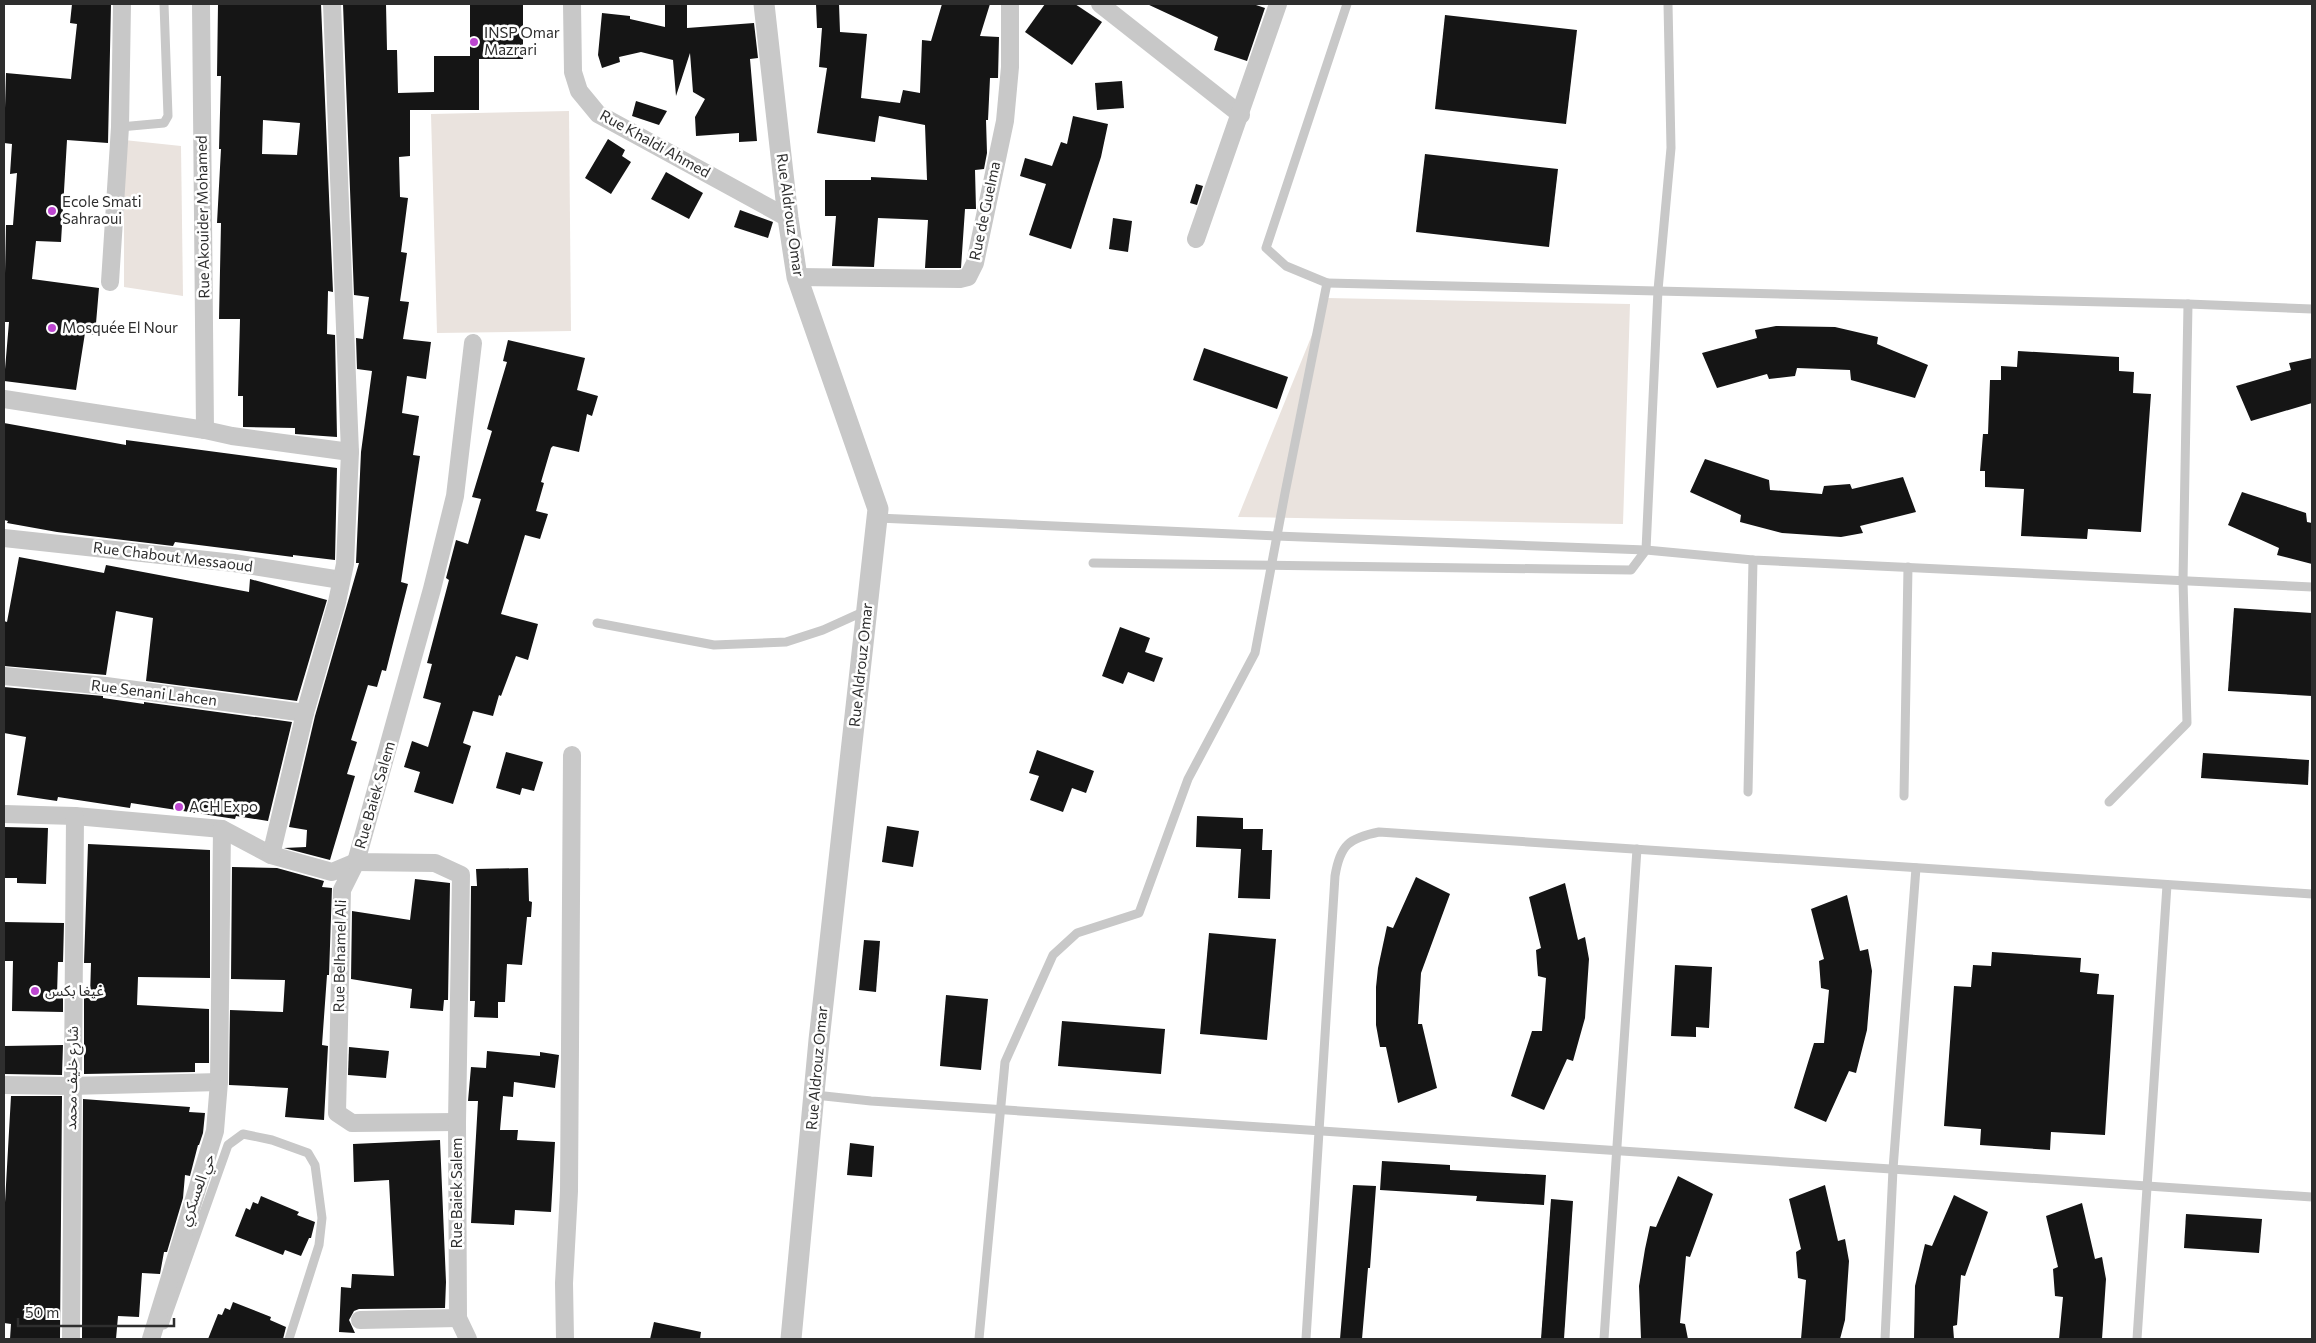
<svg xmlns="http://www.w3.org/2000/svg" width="2316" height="1343" viewBox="0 0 2316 1343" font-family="Commissioner,'Noto Sans Arabic',sans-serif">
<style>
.green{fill:#eae3de}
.building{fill:#151515;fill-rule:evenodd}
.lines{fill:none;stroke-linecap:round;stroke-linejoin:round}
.service{stroke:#c8c8c8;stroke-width:9}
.minor{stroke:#c8c8c8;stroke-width:18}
.tertiary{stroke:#c8c8c8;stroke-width:21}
.poi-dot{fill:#bd46d0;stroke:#fff;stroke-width:2}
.labels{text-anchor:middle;stroke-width:5;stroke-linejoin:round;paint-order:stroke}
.poi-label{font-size:15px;fill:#2e2e2e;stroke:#fff;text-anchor:start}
.street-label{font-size:15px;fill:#2e2e2e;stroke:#fff}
</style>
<rect width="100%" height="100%" fill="#fff"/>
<g class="green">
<path d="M569 111 571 331 437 333 431 114Z"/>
<path d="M124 140 181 146 183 296 124 287Z"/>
<path d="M1327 298 1630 304 1623 524 1238 517Z"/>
</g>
<g class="building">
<path d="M72 4H111L108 143 67 140 61 242 36 241 32 279 99 288 95 335 85 333 76 390 4 381 9 322H4L6 225H13L17 173 10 174 12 144 4 143 6 73 71 79 77 24 70 23Z"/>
<path d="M218 4H321L333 292 328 291 327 334 335 335 337 437 295 434V428L243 427V396H238L240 319H219L221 223H217L221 149H219L221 76H217ZM263 120 300 123 297 155 262 154Z"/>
<path d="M343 4H386L387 50H397L398 93 434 92V56H470V4H523V59H479V110H410V156L399 157 400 197 408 198 401 252 407 253 400 301 409 302 403 339 431 342 426 379 407 376 402 413 419 416 413 455 420 456 401 582 408 584 386 671 382 670 377 687 368 685 351 740 357 742 347 774 355 776 330 860 284 848 306 847 307 830 289 827 315 716 359 563H356L361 452 372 371 357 369 356 338 363 339 369 297 354 295Z"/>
<path d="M665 4H687V28L754 23 758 58 750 59 757 141 739 142V133L696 136 695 117 705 99 693 92 690 53 676 96 673 60 641 52 619 57 620 62 602 68 598 55 602 13 630 16V19L665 27Z"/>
<path d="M816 4H839L840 32 867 34 861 98 900 103 903 90 920 93 922 40 931 41 942 4H990L980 36 999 37 998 78H990L988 120H986L987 153 984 169 975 170 976 209H965L961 268H925L928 220 878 218 874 267 832 266 836 216H825V180H871V177L927 180 925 125 879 116 875 142 817 133 827 68 819 67 822 28H817Z"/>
<path d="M1045 4H1075L1102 22 1072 65 1025 32Z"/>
<path d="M1147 4H1253L1265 8 1247 61 1214 50 1218 37Z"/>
<path d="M1445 15 1577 30 1566 124 1435 109Z"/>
<path d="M1122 81 1124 108 1097 110 1095 83Z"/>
<path d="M636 101 667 111 659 125 632 116Z"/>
<path d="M1073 116 1108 124 1101 157 1071 249 1029 235 1046 184 1020 176 1025 158 1052 166 1061 142 1067 144Z"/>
<path d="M608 139 625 150 622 156 631 162 611 194 585 178Z"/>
<path d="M1425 154 1558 169 1549 247 1416 232Z"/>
<path d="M666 172 703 193 689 219 651 199Z"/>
<path d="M1196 184 1203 186 1197 205 1190 203Z"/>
<path d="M740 210 773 222 768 238 734 227Z"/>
<path d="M1113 218 1132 221 1128 252 1109 249Z"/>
<path d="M1776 326 1835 327 1878 337 1877 344 1928 365 1915 398 1851 380 1850 370 1797 368 1795 376 1769 379 1767 374 1717 388 1702 353 1757 338 1755 330Z"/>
<path d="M508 340 585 358 577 390 598 396 592 416 587 414 579 452 553 446 551 448 541 482 544 483 536 511 548 514 540 539 525 535 501 614 538 624 528 660 516 656 501 696 499 695 493 716 473 711 463 743 471 746 453 804 414 792 420 772 404 767 412 741 428 747 441 703 423 698 432 664 427 663 449 580 446 578 456 540 468 544 481 499 472 497 492 431 487 429 507 362 503 361Z"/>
<path d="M1204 348 1288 377 1277 409 1193 380Z"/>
<path d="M2018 351 2119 357V371L2134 372 2133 393 2151 394 2141 532 2088 529 2087 539 2021 536 2024 489 1985 487V471H1980L1983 434H1988L1990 380H2001V366L2017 367Z"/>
<path d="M2312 358V403L2251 421 2236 386 2291 370 2289 363Z"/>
<path d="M4 423 126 445V440L337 468 335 560 293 555V557L175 542 173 546 57 532 7 523 8 521 4 520Z"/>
<path d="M1705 459 1769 480 1770 490 1822 494 1824 486 1850 484 1852 489 1903 477 1916 512 1860 526 1863 533 1841 537 1782 533 1740 522 1741 515 1690 492Z"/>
<path d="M2242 492 2306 513 2307 522 2312 523V564L2277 555 2279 548 2228 525Z"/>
<path d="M19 557 104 573 106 565 249 592 250 579 327 600 297 701 146 681 153 618 116 611 106 675 4 666V621L7 622Z"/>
<path d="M2234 608 2312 613V696L2228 691Z"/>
<path d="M1120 627 1150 638 1145 652 1163 658 1154 682 1128 672 1123 684 1102 676Z"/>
<path d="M4 687 103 696V698L144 704V702L292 722 268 821 236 816 235 819 131 803 130 808 58 797 57 801 17 795 26 737 4 733Z"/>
<path d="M1037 750 1094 771 1086 793 1072 788 1063 812 1030 800 1039 776 1029 773Z"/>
<path d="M506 752 543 762 534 791 522 788 520 795 496 788Z"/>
<path d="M2203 753 2309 760 2308 785 2201 778Z"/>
<path d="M1197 816 1243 818V829H1263L1262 850H1272L1270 899 1238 898 1241 849 1196 847Z"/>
<path d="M887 826 919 831 913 867 882 862Z"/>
<path d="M4 827 48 828 46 884 17 883V878H4Z"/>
<path d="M88 844 210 850V978L138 977 137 1005 209 1009V1063H195V1072L84 1074V997H90L91 963H84Z"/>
<path d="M232 867 277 868 324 881 322 887 332 888 329 975H327L322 1045 328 1046 324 1120 285 1117 288 1088 229 1085 230 1010 283 1012 285 980 231 979Z"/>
<path d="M528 868 529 901 532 902 531 917H527L522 965 507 964 505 1002H498V1018L474 1017 475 1001H470L471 886H477L476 869Z"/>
<path d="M1416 877 1450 894 1421 973 1418 1024H1422L1437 1088 1398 1103 1386 1047H1380L1376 1025V987L1378 968 1387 926 1393 928Z"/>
<path d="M415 879 450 883 448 1000H444L443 1011 410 1008 412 989 351 979 352 911 410 920Z"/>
<path d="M1565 883 1578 940 1585 937 1589 959 1585 1018 1573 1061 1567 1059 1544 1110 1511 1096 1532 1031H1542L1546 978 1538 976 1536 950 1541 948 1529 897Z"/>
<path d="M1847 895 1860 951 1868 949 1872 971 1867 1030 1856 1073 1849 1071 1826 1122 1794 1108 1814 1043H1824L1829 990 1821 988 1819 961 1824 959 1811 909Z"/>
<path d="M4 922 64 923 63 962H58L57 995 63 996V1012L12 1011 13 961H4Z"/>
<path d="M1209 933 1276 939 1267 1040 1200 1034Z"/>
<path d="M864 940 880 941 876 992 859 990Z"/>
<path d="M1992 952 2081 958 2080 972 2099 974 2097 994 2114 995 2105 1135 2051 1132 2050 1150 1980 1145 1981 1129 1944 1126 1954 986 1971 987 1973 965 1991 966Z"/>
<path d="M1675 965 1712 967 1709 1028 1696 1027V1037L1671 1036Z"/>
<path d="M946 995 988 999 981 1070 940 1066Z"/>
<path d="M1062 1021 1165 1029 1161 1074 1058 1066Z"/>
<path d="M63 1045 62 1075 4 1074V1046Z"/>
<path d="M349 1047 389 1051 386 1078 348 1075Z"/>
<path d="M487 1051 540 1056V1052L559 1055 555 1088 514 1082 513 1097 503 1096 500 1130H518L517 1140 555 1142 551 1212 515 1210 514 1225 471 1223 478 1101H468L471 1067 486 1068Z"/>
<path d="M11 1096H62L60 1339H10L11 1324 4 1323V1220Z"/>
<path d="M83 1099 190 1107 189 1112 205 1113 203 1133 199 1145H198L190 1176 185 1175 183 1198 167 1252H164L160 1274 142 1273 139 1317 118 1316 116 1339H82Z"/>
<path d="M440 1140 446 1282 445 1308 359 1309 354 1311 349 1320 355 1333 339 1332 341 1287 351 1288 352 1274 394 1276 389 1180 354 1182 353 1144Z"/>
<path d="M850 1143 874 1146 872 1177 847 1175Z"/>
<path d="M1382 1161 1450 1165V1170L1546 1175 1544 1205 1476 1201 1477 1196 1380 1190Z"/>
<path d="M1678 1176 1713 1194 1690 1257 1686 1256 1680 1323 1685 1324 1688 1339H1641L1639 1286 1645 1249 1650 1226 1656 1227Z"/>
<path d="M1353 1185 1376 1186 1370 1268H1368L1362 1339H1340Z"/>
<path d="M1825 1185 1838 1241 1845 1239 1849 1261 1845 1320 1840 1339H1801L1806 1280 1798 1278 1796 1252 1801 1249 1789 1199Z"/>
<path d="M1954 1195 1988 1212 1965 1276 1961 1275 1957 1325 1953 1326 1954 1339H1914L1915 1286 1925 1244 1932 1246Z"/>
<path d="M261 1196 299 1212 297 1215 315 1222 311 1238H309L301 1256 285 1250 283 1255 235 1236 246 1208 250 1210 253 1202 258 1204Z"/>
<path d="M1551 1199 1573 1201 1564 1339H1541Z"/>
<path d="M2082 1203 2095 1259 2102 1257 2106 1279 2102 1339H2059L2063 1297 2055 1296 2053 1269 2058 1267 2046 1216Z"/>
<path d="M2186 1214 2262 1219 2259 1253 2184 1248Z"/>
<path d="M233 1302 271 1317 270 1320 286 1327 283 1339H208L218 1314 222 1315 225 1308 230 1310Z"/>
<path d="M654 1322 701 1332 700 1339H650Z"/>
</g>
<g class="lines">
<g class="service">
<path d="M120 127 164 123 168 116 164 4"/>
<path d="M1327 283 2188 304 2312 309"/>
<path d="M878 518 1276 536 1646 550 1753 560 2312 587"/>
<path d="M1093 563 1631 570 1646 550 1658 290 1671 148 1668 4"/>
<path d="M597 623 714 645 786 642 823 630 865 611"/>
<path d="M1748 792 1753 560"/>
<path d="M1904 796 1908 567"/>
<path d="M2109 802 2187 723 2183 581 2188 304"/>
<path d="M815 1095 871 1101 2312 1197"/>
<path d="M164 1325 228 1145 243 1134 272 1140 308 1153 315 1165 322 1218 319 1245 289 1339"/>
<path d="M979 1339 1005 1062 1053 955 1077 933 1139 913 1188 779 1255 653 1285 493 1327 283 1286 266 1266 248 1347 4"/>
<path d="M1306 1339 1335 876C1340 845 1349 838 1379 832L2312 894"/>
<path d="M1604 1339 1637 849"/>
<path d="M1885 1339 1893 1169 1916 868"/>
<path d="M2137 1339 2167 885"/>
</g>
<g class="minor">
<path d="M201 4 205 430"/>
<path d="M572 4 573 72 579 91 598 114 788 218"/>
<path d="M1100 4 1241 115"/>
<path d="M1196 239 1278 4"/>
<path d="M797 277 960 279 968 277 975 263 1005 121 1010 67V4"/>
<path d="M110 282 120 127 122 4"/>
<path d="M4 399 205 430 232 436 350 452"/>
<path d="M4 538 234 563 341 580"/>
<path d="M4 676 106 686 305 713"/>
<path d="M4 814 75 816 222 829 271 855 332 872 356 862 342 890 337 1113 352 1123 457 1122"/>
<path d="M271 855 305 713 337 602 345 564 350 452 332 4"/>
<path d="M4 1085 71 1086 219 1082"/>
<path d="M360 1320 458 1318"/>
<path d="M71 1339 75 816"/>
<path d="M151 1339 215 1131 219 1082 222 829"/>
<path d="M468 1339 458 1318 457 1122 461 875 435 863 356 862 432 589 455 496 473 343"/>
<path d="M565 1339 564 1283 569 1191 572 755"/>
</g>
<path class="tertiary" d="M764 4 788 218 797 277 878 509 819 1040 791 1339"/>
</g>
<g class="poi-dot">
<circle cx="474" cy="42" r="5"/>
<circle cx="52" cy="211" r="5"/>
<circle cx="52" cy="328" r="5"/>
<circle cx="179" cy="807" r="5"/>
<circle cx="35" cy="991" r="5"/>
</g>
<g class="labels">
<g class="poi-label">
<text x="484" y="38">INSP Omar<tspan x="484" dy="17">Mazrari</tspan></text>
<text x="62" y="207">Ecole Smati<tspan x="62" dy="17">Sahraoui</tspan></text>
<text x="62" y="333">Mosquée El Nour</text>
<text x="189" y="812">ACH Expo</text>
<text x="45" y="996">غيغا بكس</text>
</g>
<g class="street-label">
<text transform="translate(655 144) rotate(29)" y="5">Rue Khaldi Ahmed</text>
<text transform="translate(985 211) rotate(-78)" y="5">Rue de Guelma</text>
<text transform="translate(790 215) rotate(82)" y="5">Rue Aldrouz Omar</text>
<text transform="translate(203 217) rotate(-91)" y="5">Rue Akouider Mohamed</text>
<text transform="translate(173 557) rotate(7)" y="5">Rue Chabout Messaoud</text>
<text transform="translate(861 665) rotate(-84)" y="5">Rue Aldrouz Omar</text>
<text transform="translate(154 693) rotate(7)" y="5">Rue Senani Lahcen</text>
<text transform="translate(375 795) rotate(-74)" y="5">Rue Baiek Salem</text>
<text transform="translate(340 956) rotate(-89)" y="5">Rue Belhamel Ali</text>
<text transform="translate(817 1068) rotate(-85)" y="5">Rue Aldrouz Omar</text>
<text transform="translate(72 1078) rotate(-89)" y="5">شارع خليف محمد</text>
<text transform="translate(197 1190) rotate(-70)" y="5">حي العسكري</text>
<text transform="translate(457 1193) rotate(-90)" y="5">Rue Baiek Salem</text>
</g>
</g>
<rect width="2316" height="1343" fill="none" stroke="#2e2e2e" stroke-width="10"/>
<path d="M18 1318v8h156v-8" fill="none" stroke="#2e2e2e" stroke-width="2.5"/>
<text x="25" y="1318" font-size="15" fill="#2e2e2e" stroke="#ffffff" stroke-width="4" paint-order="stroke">50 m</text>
</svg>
